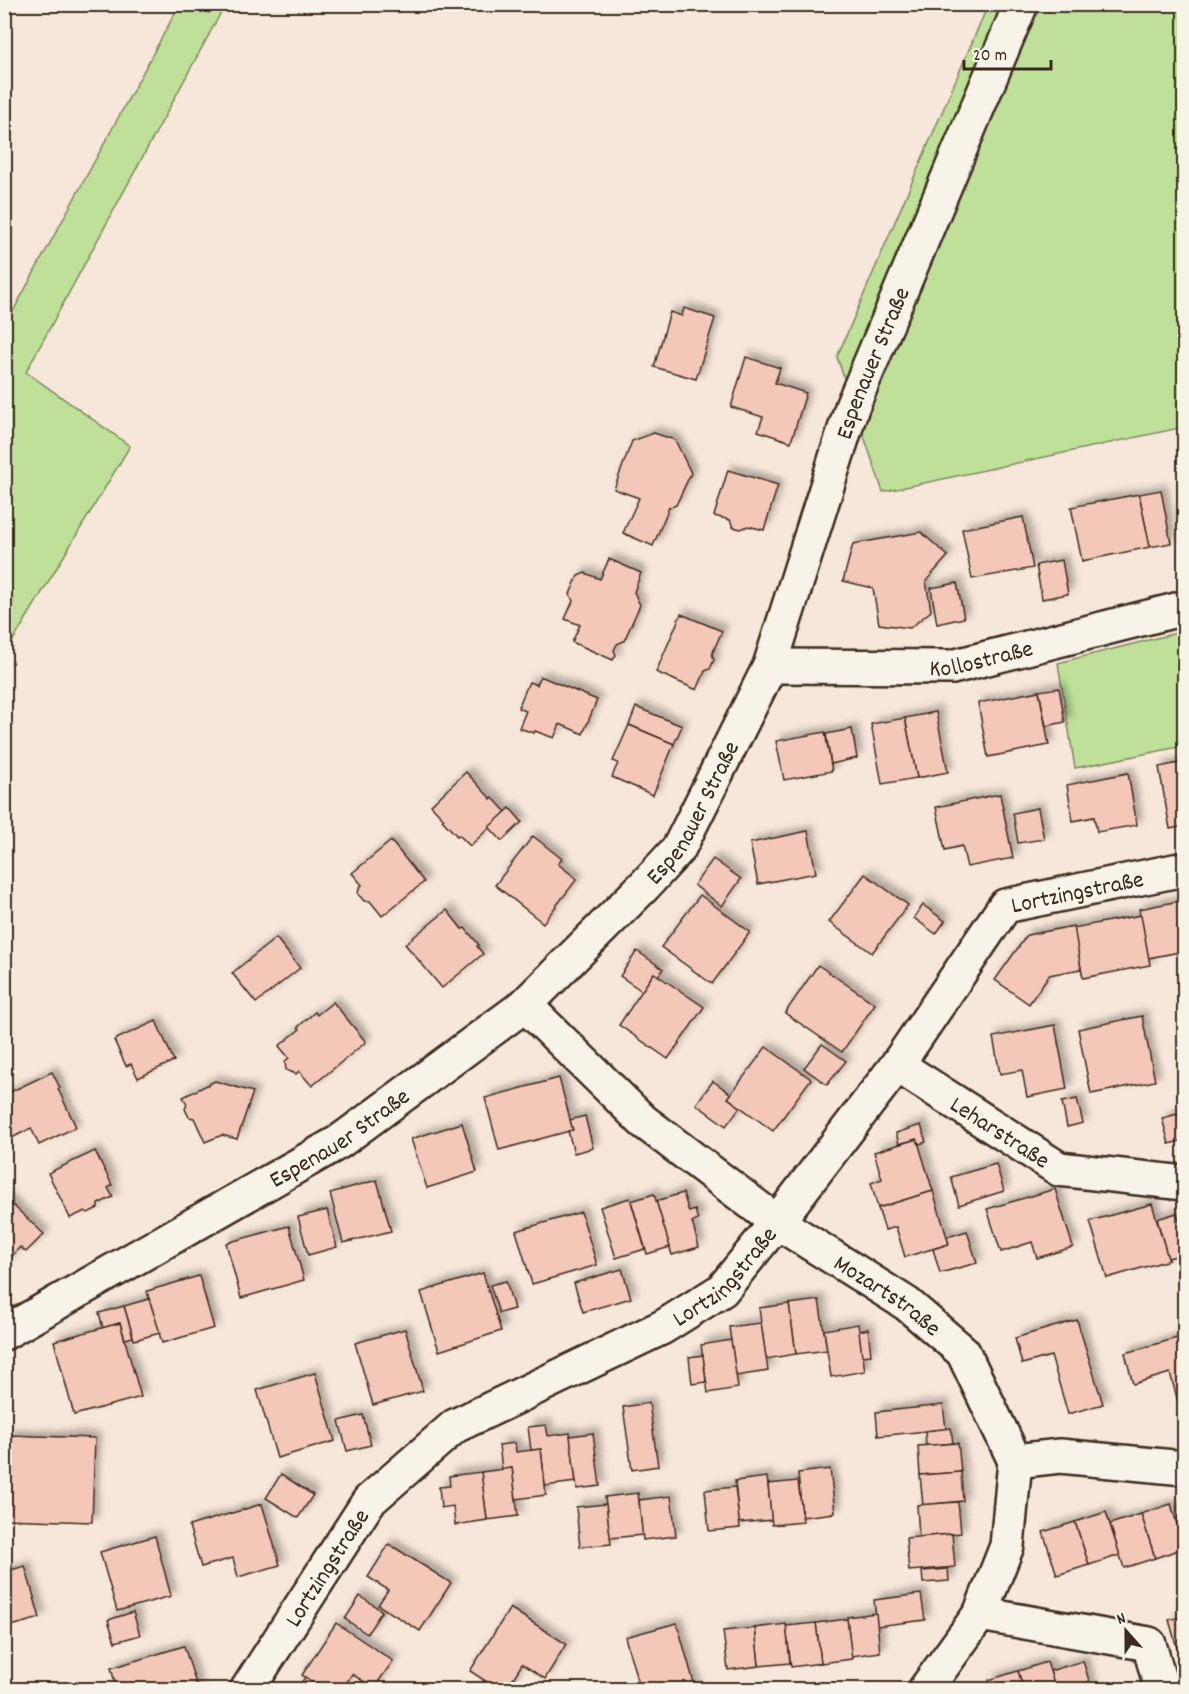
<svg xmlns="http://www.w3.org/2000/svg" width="1189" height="1694" viewBox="0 0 1189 1694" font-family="Dekko,sans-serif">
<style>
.green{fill:#bee099;stroke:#7c855c;stroke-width:1.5}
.building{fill:#f4c8b8;stroke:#3b2a1e;stroke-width:1.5;filter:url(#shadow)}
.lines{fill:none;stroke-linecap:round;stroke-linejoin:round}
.minor-casing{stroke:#3b2a1e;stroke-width:38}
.minor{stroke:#f7f3e8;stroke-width:33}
.labels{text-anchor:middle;stroke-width:4.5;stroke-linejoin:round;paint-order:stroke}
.street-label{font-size:24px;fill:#3b2a1e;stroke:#f7f3e8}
</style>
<defs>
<filter id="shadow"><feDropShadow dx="5.5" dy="-5.5" stdDeviation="3" flood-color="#0004"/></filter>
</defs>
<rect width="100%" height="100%" fill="#f7e7da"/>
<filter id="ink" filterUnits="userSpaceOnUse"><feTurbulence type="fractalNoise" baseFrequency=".0167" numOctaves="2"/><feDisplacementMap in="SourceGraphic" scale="12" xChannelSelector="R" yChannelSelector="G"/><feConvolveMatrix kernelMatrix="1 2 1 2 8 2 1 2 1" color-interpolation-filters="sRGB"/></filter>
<g filter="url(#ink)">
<g class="green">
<path d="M180 4 225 5 26 372 130 446 5 654V326Z"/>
<path d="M988 5H1184V427L883 492 837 357Z"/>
<path d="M1184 631V746L1075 768 1058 663Z"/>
</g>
<g class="building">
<path d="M684 308 715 318 696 379 654 367 670 312 682 316Z"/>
<path d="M746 357 780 368 775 383 806 393 791 442 758 431 763 417 731 407Z"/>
<path d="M654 433 675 440 691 473 676 505 669 507 653 546 623 533 639 498 614 489 632 441Z"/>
<path d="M728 470 778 485 764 530 748 526 741 529 733 527 730 520 714 516Z"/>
<path d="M1161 490 1171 543 1150 547 1139 494Z"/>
<path d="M1139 494 1150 547 1082 561 1071 507Z"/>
<path d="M1023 517 1033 568 972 579 962 529Z"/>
<path d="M921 532 948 556 926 581 931 611 910 628 879 624 873 588 843 581 853 544Z"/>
<path d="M609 559 641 573 634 592 640 605 624 641 617 644 614 650 616 655 613 660 572 642 580 625 565 619 573 601 570 594 578 576 585 573 600 579Z"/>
<path d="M1062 560 1068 594 1042 599 1036 565Z"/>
<path d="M957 583 964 618 937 624 931 588Z"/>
<path d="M681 614 722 631 712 654 714 660 710 669 705 671 697 690 656 672Z"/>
<path d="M540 676 597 700 583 734 560 724 554 738 535 731 534 733 519 728 526 711 518 708 529 682 537 685Z"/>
<path d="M1059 688 1065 722 1046 726 1039 691Z"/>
<path d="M1039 691 1049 745 988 757 978 703Z"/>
<path d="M636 707 682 726 674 744 629 725Z"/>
<path d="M936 712 948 772 917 778 905 718Z"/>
<path d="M905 718 917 778 882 784 871 724Z"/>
<path d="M629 725 674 744 653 795 612 777 618 763 613 761Z"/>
<path d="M852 729 857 758 831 764 826 734Z"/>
<path d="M825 732 832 771 784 780 776 741Z"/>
<path d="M1184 762V826L1170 829 1159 767Z"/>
<path d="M466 772 491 799 492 797 506 812 470 846 459 835 457 836 442 820 444 819 431 805Z"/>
<path d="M1128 773 1137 825 1097 832 1094 817 1073 821 1067 785Z"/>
<path d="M1000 794 1013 858 967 867 962 846 945 850 936 807Z"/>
<path d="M510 808 522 822 502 841 489 827Z"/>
<path d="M1038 808 1044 839 1018 843 1013 813Z"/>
<path d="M808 831 816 873 758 884 750 843Z"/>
<path d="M533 836 562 859 558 864 577 879 543 923 495 885Z"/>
<path d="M391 841 424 882 382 916 370 901H364L358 894 359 888 362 885 352 873Z"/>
<path d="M713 859 741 879 722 906 694 885Z"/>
<path d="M865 874 908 905 872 953 829 922Z"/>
<path d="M700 895 750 932 712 984 661 947Z"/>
<path d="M1184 900V971H1183L1180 952 1148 958 1139 909Z"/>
<path d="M923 905 945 921 936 934 914 918Z"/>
<path d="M447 910 462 929 465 928 479 945 477 946 483 954 442 988 405 944Z"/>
<path d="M1141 915 1150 965 1083 978 1073 928Z"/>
<path d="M1074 926 1081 969 1049 975 1029 1004 995 980 1027 935Z"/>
<path d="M276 938 300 968 256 1003 232 973Z"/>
<path d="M637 951 663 969 658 976 654 973 642 991 620 976Z"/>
<path d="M818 965 875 1004 842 1052 785 1013Z"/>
<path d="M654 973 704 1007 668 1059 619 1025Z"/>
<path d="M333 1002 366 1042 312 1086 299 1071 296 1074 286 1070 285 1061 289 1058 279 1046 300 1029 298 1027 315 1012 317 1015Z"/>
<path d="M1142 1016 1155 1081 1091 1094 1078 1029Z"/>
<path d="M156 1021 174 1061 138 1078 131 1064 126 1066 114 1040Z"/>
<path d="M1055 1025 1067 1089 1027 1097 1022 1070 1000 1074 993 1037Z"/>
<path d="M822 1044 846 1061 827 1085 804 1068Z"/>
<path d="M766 1047 811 1079 773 1131 728 1098Z"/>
<path d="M52 1072 60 1088 58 1089 76 1127 39 1145 31 1128 12 1138 4 1122V1095Z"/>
<path d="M559 1078 573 1130 499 1150 485 1098Z"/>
<path d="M215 1081 253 1092 237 1139 222 1135 205 1142 194 1118 189 1117 185 1109 187 1104 183 1097Z"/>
<path d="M713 1081 731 1094 728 1098 740 1107 726 1126 696 1104Z"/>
<path d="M1077 1099 1083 1123 1067 1127 1062 1102Z"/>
<path d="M1178 1114 1184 1140 1169 1144 1162 1118Z"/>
<path d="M585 1116 593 1148 574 1153 568 1131 573 1130 570 1120Z"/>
<path d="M462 1123 477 1172 427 1188 411 1139Z"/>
<path d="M921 1125 926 1142 919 1144 917 1139 899 1144 896 1133Z"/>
<path d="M917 1139 933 1191 878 1208 871 1183 882 1179 874 1152Z"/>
<path d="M95 1151 112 1185 108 1188 113 1197 98 1204V1208L88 1213 85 1211 70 1218 48 1173Z"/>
<path d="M996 1164 1004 1191 959 1205 951 1177Z"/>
<path d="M377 1180 391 1231 343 1243 330 1193Z"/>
<path d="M1055 1189 1073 1247 1037 1258 1032 1242 1001 1252 987 1209Z"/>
<path d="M933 1191 949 1244 905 1257 896 1227 885 1230 878 1208Z"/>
<path d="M683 1193 689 1212 695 1210 698 1220 692 1222 699 1247 672 1255 656 1201Z"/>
<path d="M654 1194 670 1247 647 1254 631 1201Z"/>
<path d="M4 1197 44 1234 26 1252 20 1247 5 1264Z"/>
<path d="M630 1198 645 1249 616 1258 600 1207Z"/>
<path d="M1152 1204 1169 1260 1107 1278 1090 1221Z"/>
<path d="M327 1210 337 1247 308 1255 298 1217Z"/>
<path d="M581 1212 597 1265 532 1284 516 1231Z"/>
<path d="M1177 1213 1184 1239V1254L1168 1258 1157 1219Z"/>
<path d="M289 1226 304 1280 241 1298 226 1243Z"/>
<path d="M967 1231 977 1263 940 1273 933 1249 949 1244 947 1237Z"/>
<path d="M622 1269 631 1298 583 1312 574 1283Z"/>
<path d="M483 1273 501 1331 439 1351 421 1292Z"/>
<path d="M199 1276 214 1328 162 1343 147 1291Z"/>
<path d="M506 1281 514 1309 499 1313 490 1285Z"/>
<path d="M149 1299 160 1333 134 1340 124 1306Z"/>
<path d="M819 1300 827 1350 796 1354 789 1304Z"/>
<path d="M789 1304 796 1354 766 1359 759 1308Z"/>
<path d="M124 1306 133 1337 125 1339 120 1323 103 1328 99 1313Z"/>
<path d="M1077 1320 1103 1404 1068 1414 1051 1356 1022 1364 1015 1338Z"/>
<path d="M120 1323 141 1397 74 1415 54 1341Z"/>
<path d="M761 1323 768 1371 736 1376 729 1327Z"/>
<path d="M858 1324 865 1371 831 1377 824 1330Z"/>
<path d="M405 1329 423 1391 373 1405 355 1343Z"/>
<path d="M868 1329 871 1355 862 1356 859 1331Z"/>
<path d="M1184 1336V1403L1179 1405 1170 1373 1133 1384 1125 1353Z"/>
<path d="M731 1340 738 1388 708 1393 701 1345Z"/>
<path d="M703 1355 706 1382 692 1384 689 1357Z"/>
<path d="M315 1373 335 1441 277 1458 257 1390Z"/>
<path d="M649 1403 658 1466 632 1470 623 1407Z"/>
<path d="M943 1405 946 1429 878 1436 876 1412Z"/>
<path d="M363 1415 371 1445 347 1451 339 1421Z"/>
<path d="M546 1425 548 1436 570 1433 576 1482 545 1486 541 1449 531 1450 528 1427Z"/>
<path d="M951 1428 953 1443 926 1446 925 1431Z"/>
<path d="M593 1433 600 1486 577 1489 570 1436Z"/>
<path d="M7 1435 95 1438 92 1522 4 1519Z"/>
<path d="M515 1443 516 1452 541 1449 546 1495 516 1499 512 1468 502 1469 499 1445Z"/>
<path d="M958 1443 961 1472 920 1475 918 1446Z"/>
<path d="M512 1468 518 1516 487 1520 481 1472Z"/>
<path d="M830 1469 835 1513 802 1517 798 1473Z"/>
<path d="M481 1472 487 1520 455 1525 453 1506 441 1508 439 1487 450 1486 449 1476Z"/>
<path d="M961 1472 963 1501 923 1505 920 1475Z"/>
<path d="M281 1474 313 1495 298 1518 266 1498Z"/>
<path d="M767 1477 772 1520 739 1523 735 1481Z"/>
<path d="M798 1481 803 1522 772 1525 768 1484Z"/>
<path d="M735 1487 740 1528 709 1531 705 1490Z"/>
<path d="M638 1493 643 1535 610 1538 605 1497Z"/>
<path d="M671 1496 676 1536 643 1540 639 1500Z"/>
<path d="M958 1502 961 1533 919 1537 917 1505Z"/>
<path d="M262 1504 280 1565 238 1577 233 1558 201 1567 189 1526Z"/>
<path d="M606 1504 611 1544 580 1547 576 1507Z"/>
<path d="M1171 1504 1184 1548 1155 1558 1141 1514Z"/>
<path d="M1106 1512 1120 1555 1089 1565 1075 1522Z"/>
<path d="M1141 1514 1155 1558 1124 1568 1110 1524Z"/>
<path d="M1075 1522 1089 1565 1057 1575 1043 1532Z"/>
<path d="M1184 1525V1546L1178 1527Z"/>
<path d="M952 1534 955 1567 909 1571 906 1538Z"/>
<path d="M155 1536 171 1596 117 1611 100 1552Z"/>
<path d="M389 1544 451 1583 420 1631 378 1605 388 1590 368 1577Z"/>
<path d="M25 1566 40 1618 4 1628V1572Z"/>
<path d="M948 1569 949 1581 923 1583 922 1571Z"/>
<path d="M921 1594 925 1620 877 1626 874 1600Z"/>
<path d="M360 1596 382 1611 367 1634 345 1619Z"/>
<path d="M510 1608 566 1644 545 1679 522 1664 506 1690H499L470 1671Z"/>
<path d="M133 1612 140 1635 115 1642 108 1620Z"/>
<path d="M876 1613 880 1652 851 1656 847 1617Z"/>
<path d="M1184 1616V1672L1169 1620Z"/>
<path d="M847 1619 852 1659 821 1663 816 1623Z"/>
<path d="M336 1623 393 1661 374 1688 352 1674 342 1690H324L302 1675Z"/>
<path d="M677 1623 696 1690H640L625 1637Z"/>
<path d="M816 1623 821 1663 791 1667 786 1626Z"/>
<path d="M786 1624 790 1663 759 1666 755 1628Z"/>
<path d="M755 1628 759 1666 728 1670 723 1631Z"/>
<path d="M184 1646 198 1690H117L111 1668Z"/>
<path d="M1083 1661 1092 1690H1056L1050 1671Z"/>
<path d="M1047 1662 1056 1690H1024L1018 1671Z"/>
<path d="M1018 1671 1024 1690H992L989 1680Z"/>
<path d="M305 1677 324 1690H297Z"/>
<path d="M484 1680 499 1690H478Z"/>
</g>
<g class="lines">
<g class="minor-casing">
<g id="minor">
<path id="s1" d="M770 666 952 667 1184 608"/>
<path id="s2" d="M525 1005 643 1121 777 1222 907 1304 963 1352 1015 1461 1007 1546 980 1614 925 1690"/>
<path id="s3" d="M897 1065 1059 1169 1184 1183"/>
<path id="s4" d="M4 1333 339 1142 525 1005 645 885 679 848 770 666 852 407 1021 4"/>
<path d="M1015 1461 1060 1456 1184 1468"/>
<path d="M980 1614 1149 1644 1161 1687"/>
<path id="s5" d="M247 1690 369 1501 455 1426 663 1327 722 1290 777 1222 897 1065 1005 906 1184 869"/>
</g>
</g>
<use href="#minor" class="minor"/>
</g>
</g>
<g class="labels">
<g class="street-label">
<text dy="8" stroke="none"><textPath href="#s4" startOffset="1360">Espenauer Straße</textPath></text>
<text dy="8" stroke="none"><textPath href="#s1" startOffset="212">Kollostraße</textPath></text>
<text dy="8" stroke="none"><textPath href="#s4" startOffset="874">Espenauer Straße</textPath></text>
<text dy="8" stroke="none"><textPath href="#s5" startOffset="1190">Lortzingstraße</textPath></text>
<text dy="8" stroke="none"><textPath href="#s3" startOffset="123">Leharstraße</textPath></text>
<text dy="8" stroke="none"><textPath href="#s4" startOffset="388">Espenauer Straße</textPath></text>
<text dy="8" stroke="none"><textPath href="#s5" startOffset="650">Lortzingstraße</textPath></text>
<text dy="8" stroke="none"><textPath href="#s2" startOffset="466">Mozartstraße</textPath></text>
<text dy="8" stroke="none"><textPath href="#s5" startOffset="146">Lortzingstraße</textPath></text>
</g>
</g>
<rect width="1189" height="1694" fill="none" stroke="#f7f3e8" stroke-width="24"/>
<rect x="12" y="12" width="1165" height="1670" fill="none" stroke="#3b2a1e" stroke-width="2" filter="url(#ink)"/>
<g transform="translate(1126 1631) rotate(339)" stroke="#f7f3e8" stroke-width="4.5" paint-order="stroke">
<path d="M0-4.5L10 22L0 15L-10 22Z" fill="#3b2a1e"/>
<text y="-9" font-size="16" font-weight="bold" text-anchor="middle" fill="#3b2a1e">N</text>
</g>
<path d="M964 60v9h87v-9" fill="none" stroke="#3b2a1e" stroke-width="3"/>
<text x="973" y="60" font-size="18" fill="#3b2a1e" stroke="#f7f3e8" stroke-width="4.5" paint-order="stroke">20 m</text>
</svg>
